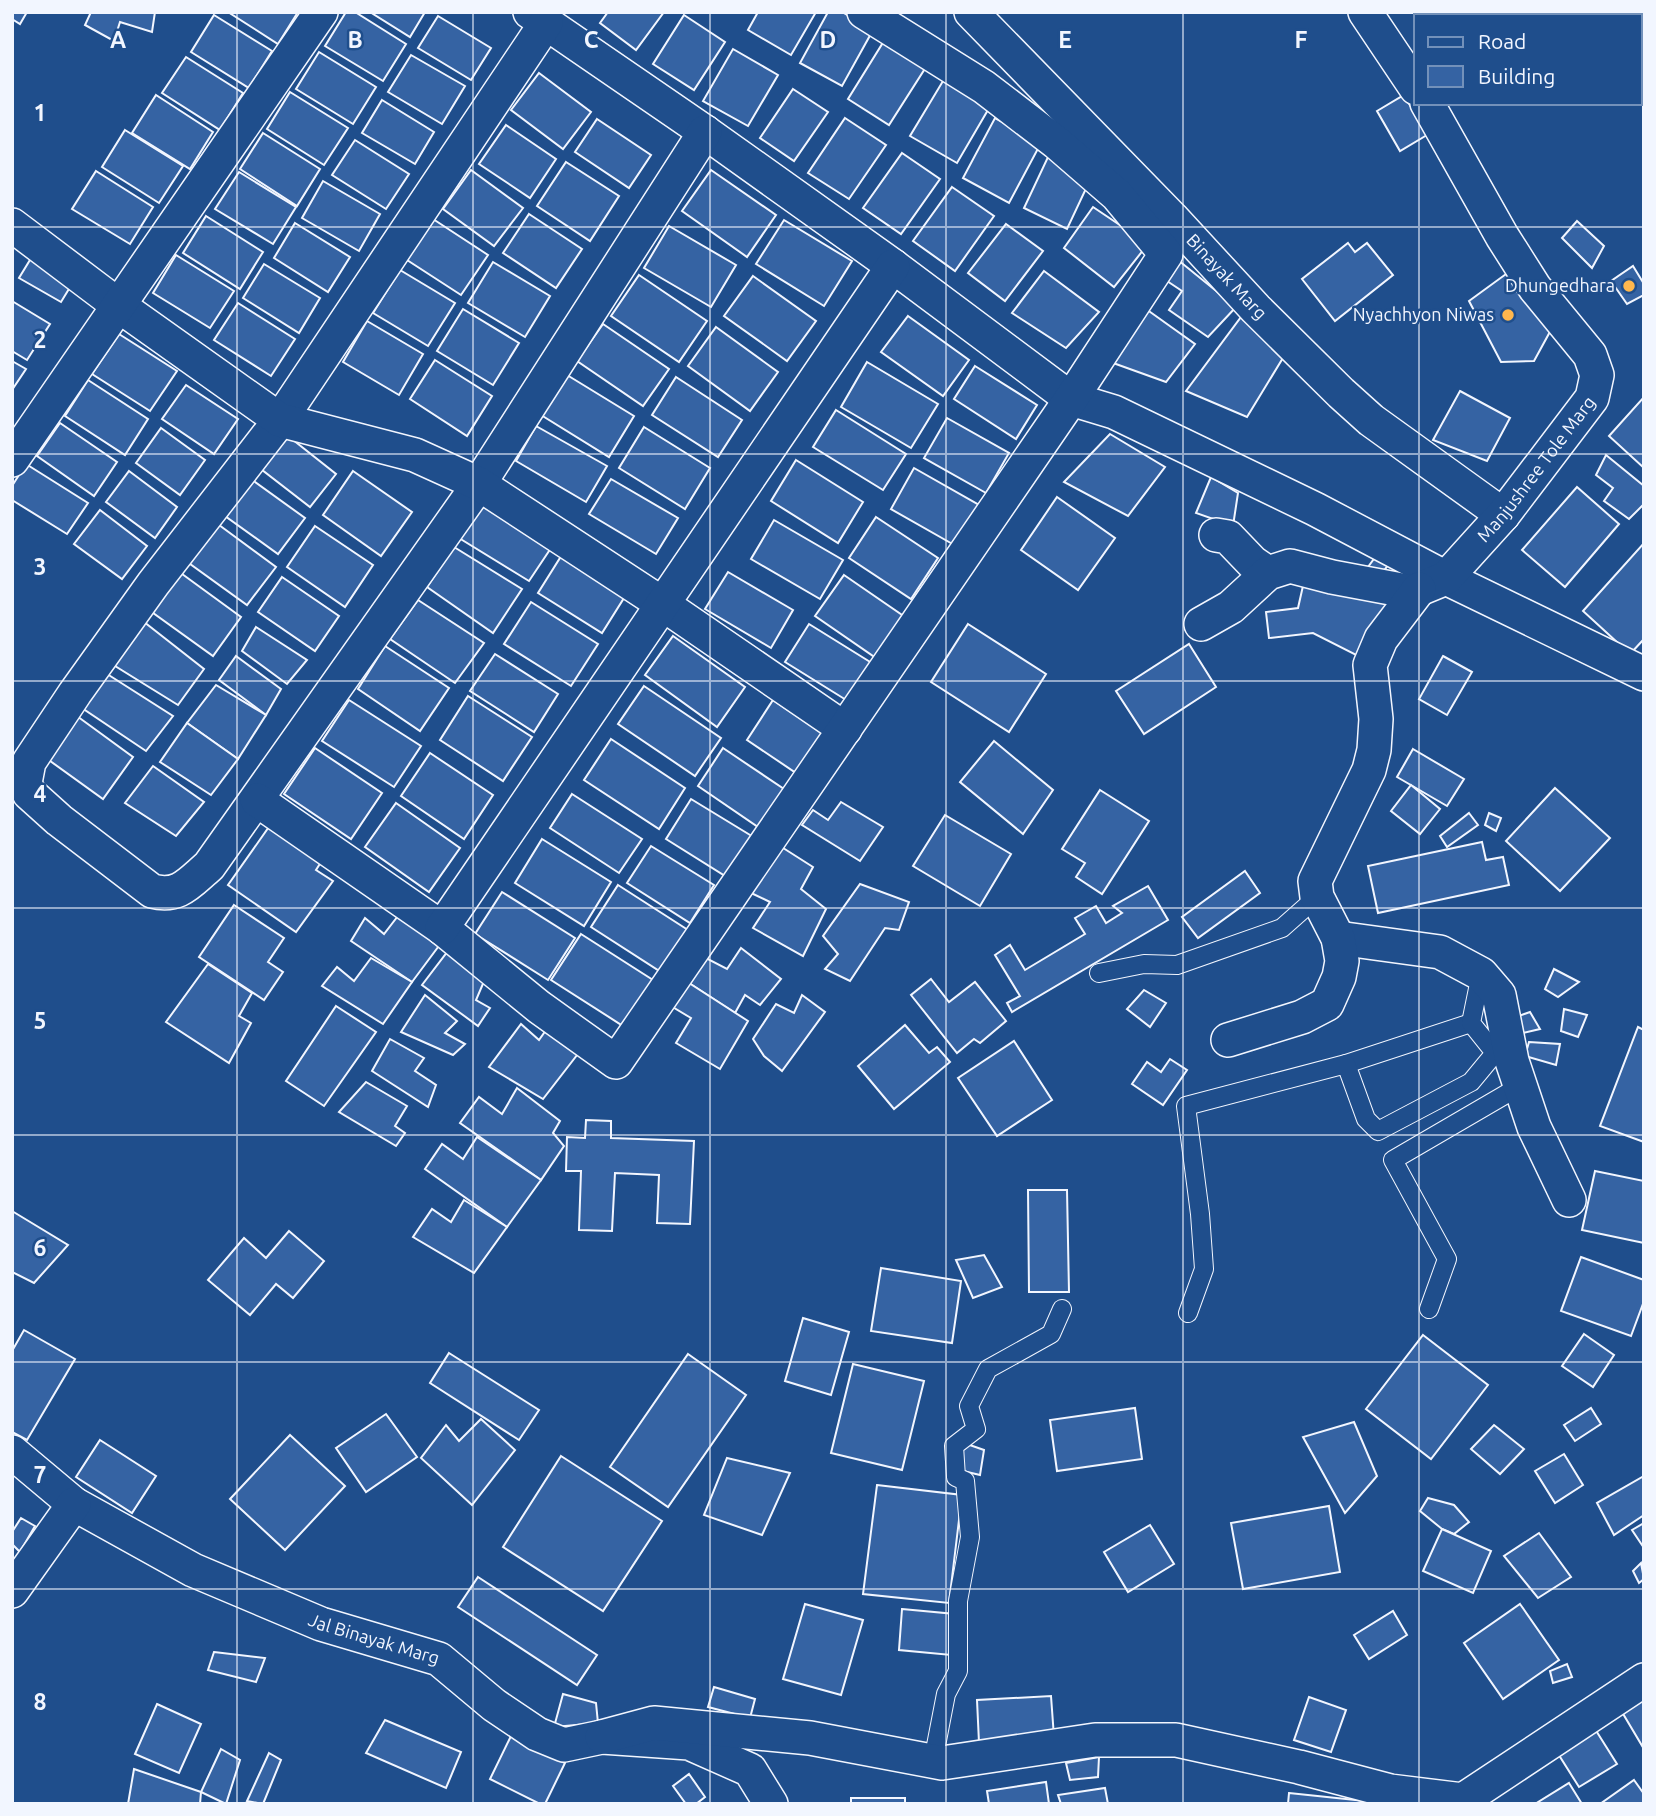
<svg xmlns="http://www.w3.org/2000/svg" width="1656" height="1816" viewBox="0 0 1656 1816" font-family="Ubuntu,sans-serif">
<style>
.building{fill:#3563a3;stroke:#f2f6ff;stroke-width:2}
.lines{fill:none;stroke-linecap:round;stroke-linejoin:round}
.service-casing{stroke:#f2f6ff;stroke-width:20}
.minor-casing{stroke:#f2f6ff;stroke-width:36}
.service{stroke:#1f4e8c;stroke-width:18}
.minor{stroke:#1f4e8c;stroke-width:33}
.grid{fill:none;stroke:#f2f6ff;stroke-width:2;stroke-opacity:0.55}
.poi-dot{fill:#ffb74d;stroke:#1f4e8c;stroke-width:2.5}
.labels{text-anchor:middle;stroke-width:5;stroke-linejoin:round;paint-order:stroke}
.street-label{font-size:18px;fill:#f2f6ff;stroke:#1f4e8c}
.poi-label{font-size:18px;fill:#f2f6ff;stroke:#1f4e8c;text-anchor:end}
.grid-label{font-size:23px;text-anchor:middle;font-weight:bold;fill:#f2f6ff;stroke:#1f4e8c;stroke-width:5;stroke-linejoin:round;paint-order:stroke}
</style>
<rect width="100%" height="100%" fill="#1f4e8c"/>
<g class="building">
<path d="M12 12H27L20 24 12 19Z"/>
<path d="M91 12H155L152 32 120 22 114 41 85 25Z"/>
<path d="M228 12H298L278 44Z"/>
<path d="M346 12H355L406 44 383 81 325 46Z"/>
<path d="M370 12H425L410 37Z"/>
<path d="M608 12H664L636 50 600 23Z"/>
<path d="M758 12H816L791 55 748 30Z"/>
<path d="M828 12H842L873 30 842 86 800 63Z"/>
<path d="M214 15 272 51 249 88 191 52Z"/>
<path d="M684 15 725 42 694 90 653 64Z"/>
<path d="M438 16 491 48 471 80 418 48Z"/>
<path d="M884 41 926 67 889 125 848 99Z"/>
<path d="M733 49 778 75 748 126 703 101Z"/>
<path d="M319 52 376 87 353 124 296 89Z"/>
<path d="M411 55 465 86 442 124 388 92Z"/>
<path d="M186 57 243 93 220 130 162 93Z"/>
<path d="M539 73 591 112 563 149 511 110Z"/>
<path d="M946 76 992 103 957 163 910 136Z"/>
<path d="M793 89 828 112 794 161 760 138Z"/>
<path d="M290 92 348 128 324 165 267 129Z"/>
<path d="M156 95 213 132 190 169 132 133Z"/>
<path d="M1404 95 1427 135 1400 151 1377 111Z"/>
<path d="M382 100 434 132 415 164 362 133Z"/>
<path d="M845 118 886 145 849 199 808 173Z"/>
<path d="M995 118 1041 143 1009 203 963 178Z"/>
<path d="M597 119 651 155 629 188 575 152Z"/>
<path d="M506 125 556 159 530 198 479 164Z"/>
<path d="M125 130 183 166 159 203 102 167Z"/>
<path d="M263 133 320 169 297 206 240 169Z"/>
<path d="M355 140 409 174 386 209 332 175Z"/>
<path d="M902 153 940 179 901 234 863 208Z"/>
<path d="M1048 157 1091 178 1067 229 1024 208Z"/>
<path d="M566 162 619 196 590 241 537 206Z"/>
<path d="M471 170 523 208 494 246 443 209Z"/>
<path d="M711 170 776 215 747 257 682 211Z"/>
<path d="M96 171 153 207 130 244 72 209Z"/>
<path d="M239 172 296 207 273 244 215 209Z"/>
<path d="M323 181 380 214 359 251 302 218Z"/>
<path d="M952 187 994 216 955 271 913 241Z"/>
<path d="M1093 207 1148 244 1114 287 1064 248Z"/>
<path d="M529 214 582 249 556 288 503 253Z"/>
<path d="M206 216 263 252 240 289 183 253Z"/>
<path d="M433 219 488 255 461 295 407 260Z"/>
<path d="M784 220 852 261 824 306 756 264Z"/>
<path d="M1577 221 1604 246 1592 268 1562 238Z"/>
<path d="M295 223 350 257 328 292 274 258Z"/>
<path d="M1006 224 1043 251 1005 301 968 273Z"/>
<path d="M669 226 736 265 711 307 644 268Z"/>
<path d="M1348 243 1355 252 1367 243 1393 275 1335 321 1302 279Z"/>
<path d="M33 255 75 279 61 302 19 278Z"/>
<path d="M176 255 234 291 210 328 153 293Z"/>
<path d="M1178 260 1236 307 1208 337 1169 310 1182 291 1167 281Z"/>
<path d="M493 262 550 296 525 337 468 303Z"/>
<path d="M264 264 320 298 299 333 243 298Z"/>
<path d="M1633 266 1644 284V295L1627 304 1611 281Z"/>
<path d="M400 270 455 303 428 346 373 313Z"/>
<path d="M1044 271 1099 312 1066 348 1012 313Z"/>
<path d="M1506 274 1552 328 1534 361 1501 362 1469 301Z"/>
<path d="M639 275 707 321 679 362 611 316Z"/>
<path d="M753 276 816 321 787 361 724 316Z"/>
<path d="M12 301 50 324 27 360 12 351Z"/>
<path d="M238 303 295 339 271 376 214 340Z"/>
<path d="M463 309 519 343 493 385 437 351Z"/>
<path d="M1146 309 1195 344 1166 382 1102 359Z"/>
<path d="M1244 313 1289 348 1247 417 1186 391Z"/>
<path d="M908 316 969 360 943 396 881 352Z"/>
<path d="M367 321 423 354 399 395 343 362Z"/>
<path d="M603 324 669 369 643 406 577 361Z"/>
<path d="M716 327 778 372 750 411 688 366Z"/>
<path d="M119 334 177 371 150 411 92 374Z"/>
<path d="M435 360 492 396 467 436 410 399Z"/>
<path d="M12 361 26 369 12 390Z"/>
<path d="M867 362 938 404 911 448 841 407Z"/>
<path d="M975 366 1037 405 1016 439 954 399Z"/>
<path d="M567 375 634 416 609 457 541 415Z"/>
<path d="M676 377 742 420 718 457 652 415Z"/>
<path d="M88 380 148 419 125 455 65 416Z"/>
<path d="M186 385 238 419 214 454 162 419Z"/>
<path d="M1460 391 1510 418 1487 461 1433 440Z"/>
<path d="M1644 397V468L1609 436Z"/>
<path d="M836 410 906 454 883 490 813 447Z"/>
<path d="M947 418 1009 453 986 493 924 458Z"/>
<path d="M60 423 117 462 94 496 37 456Z"/>
<path d="M536 426 607 466 586 502 516 461Z"/>
<path d="M644 427 710 468 685 509 619 468Z"/>
<path d="M161 428 205 460 180 495 136 463Z"/>
<path d="M283 432 336 474 310 507 257 466Z"/>
<path d="M1110 434 1165 467 1128 516 1064 482Z"/>
<path d="M1606 455 1644 486V504L1629 519 1604 501 1613 488 1596 475Z"/>
<path d="M796 460 863 502 838 543 771 501Z"/>
<path d="M26 464 88 503 67 534 12 500V486Z"/>
<path d="M914 468 979 505 956 546 891 509Z"/>
<path d="M129 471 177 507 155 538 106 502Z"/>
<path d="M353 471 412 512 381 556 323 515Z"/>
<path d="M1211 477 1238 493 1233 526 1196 513Z"/>
<path d="M251 479 305 518 278 554 225 516Z"/>
<path d="M611 479 678 518 656 554 589 514Z"/>
<path d="M1577 487 1619 524 1565 587 1522 550Z"/>
<path d="M1057 497 1115 538 1078 590 1021 550Z"/>
<path d="M485 500 553 545 529 581 459 538Z"/>
<path d="M100 510 147 546 122 579 74 544Z"/>
<path d="M876 517 938 558 911 599 849 558Z"/>
<path d="M774 520 843 560 820 599 751 559Z"/>
<path d="M215 522 276 567 247 605 186 561Z"/>
<path d="M315 526 373 565 345 607 287 567Z"/>
<path d="M1644 543V639L1630 654 1583 611Z"/>
<path d="M454 547 522 589 493 633 427 587Z"/>
<path d="M565 550 629 590 602 633 538 593Z"/>
<path d="M1379 552 1391 561 1380 576 1368 567Z"/>
<path d="M178 571 241 617 213 656 149 610Z"/>
<path d="M728 572 793 610 771 648 705 609Z"/>
<path d="M844 575 905 617 876 658 815 616Z"/>
<path d="M282 577 339 616 315 651 258 612Z"/>
<path d="M1305 577 1395 598 1364 659 1313 633 1269 638 1266 612 1298 608Z"/>
<path d="M418 600 484 643 455 683 390 639Z"/>
<path d="M531 602 598 644 571 686 504 644Z"/>
<path d="M139 618 204 669 178 705 107 661Z"/>
<path d="M809 624 875 665 851 703 785 662Z"/>
<path d="M968 624 1046 674 1009 732 931 682Z"/>
<path d="M256 627 307 660 287 684 242 651Z"/>
<path d="M673 636 745 687 717 727 645 675Z"/>
<path d="M1189 644 1216 687 1144 734 1116 691Z"/>
<path d="M385 646 449 688 420 731 358 689Z"/>
<path d="M495 654 558 694 534 732 470 691Z"/>
<path d="M236 656 281 689 266 715 219 680Z"/>
<path d="M1443 656 1472 672 1447 715 1419 699Z"/>
<path d="M104 672 173 716 146 751 76 704Z"/>
<path d="M216 685 266 715 238 759 187 723Z"/>
<path d="M644 686 721 738 695 776 618 724Z"/>
<path d="M468 696 532 737 503 781 440 740Z"/>
<path d="M349 700 421 746 394 787 322 741Z"/>
<path d="M773 700 825 735 799 775 747 740Z"/>
<path d="M70 711 133 757 103 799 39 753Z"/>
<path d="M187 723 238 759 211 795 160 762Z"/>
<path d="M611 739 685 788 659 829 584 780Z"/>
<path d="M994 741 1053 790 1023 834 960 782Z"/>
<path d="M315 748 382 793 351 839 284 794Z"/>
<path d="M723 748 787 791 761 829 698 786Z"/>
<path d="M1413 749 1464 779 1447 806 1397 777Z"/>
<path d="M430 753 493 795 464 839 401 796Z"/>
<path d="M153 766 204 802 176 836 125 803Z"/>
<path d="M1411 785 1440 809 1420 834 1391 811Z"/>
<path d="M1555 788 1610 838 1560 891 1506 841Z"/>
<path d="M1100 790 1149 821 1102 894 1076 877 1085 863 1062 849Z"/>
<path d="M572 794 642 839 619 873 550 828Z"/>
<path d="M691 799 755 838 730 879 666 839Z"/>
<path d="M841 802 883 827 860 861 802 825 813 810 828 820Z"/>
<path d="M396 803 460 848 429 892 365 847Z"/>
<path d="M1469 813 1478 825 1447 847 1440 836Z"/>
<path d="M1489 813 1501 818 1496 831 1485 825Z"/>
<path d="M945 815 1011 854 980 906 913 866Z"/>
<path d="M271 824 323 859 316 870 333 881 296 932 228 885Z"/>
<path d="M542 839 611 882 584 926 515 883Z"/>
<path d="M1482 842 1486 860 1503 857 1509 885 1378 913 1368 866Z"/>
<path d="M651 846 714 885 690 923 627 883Z"/>
<path d="M780 846 813 867 801 889 826 909 803 956 753 928 770 902 749 892Z"/>
<path d="M1245 871 1260 893 1198 938 1182 917Z"/>
<path d="M860 884 909 902 899 930 885 928 850 981 825 969 838 954 823 936Z"/>
<path d="M618 885 688 930 661 972 591 927Z"/>
<path d="M1148 886 1168 920 1012 1012 1007 1003 1020 996 995 955 1010 945 1025 970 1085 934 1075 918 1096 906 1106 923 1122 913 1113 906Z"/>
<path d="M502 892 575 938 548 980 475 934Z"/>
<path d="M234 905 284 938 268 962 283 972 264 1000 199 957Z"/>
<path d="M401 912 444 939 412 982 351 941 365 918 384 934Z"/>
<path d="M581 934 653 980 623 1026 551 980Z"/>
<path d="M741 948 781 979 760 1005 745 995 735 1013 689 983 706 958 727 969Z"/>
<path d="M448 951 485 979 476 1000 490 1008 478 1026 422 985Z"/>
<path d="M371 958 412 982 383 1024 322 986 337 967 354 981Z"/>
<path d="M208 964 252 993 239 1016 251 1023 229 1063 166 1022Z"/>
<path d="M1554 969 1579 982 1558 997 1545 989Z"/>
<path d="M931 979 949 1002 975 982 1006 1021 980 1043 974 1039 957 1053 911 995Z"/>
<path d="M689 983 748 1021 720 1069 676 1043 691 1018 671 1006Z"/>
<path d="M1144 990 1166 1003 1150 1027 1127 1009Z"/>
<path d="M425 995 457 1021 445 1033 465 1044 453 1055 401 1032Z"/>
<path d="M802 995 825 1012 782 1071 764 1056 753 1039 776 1004 794 1013Z"/>
<path d="M336 1006 376 1032 324 1106 286 1081Z"/>
<path d="M1564 1009 1587 1015 1578 1037 1561 1031Z"/>
<path d="M1530 1012 1540 1029 1519 1034 1513 1018Z"/>
<path d="M551 1023 584 1046 543 1099 489 1067 521 1024 539 1040Z"/>
<path d="M905 1025 929 1053 937 1047 950 1062 894 1109 858 1066Z"/>
<path d="M1638 1027 1644 1030V1142L1600 1126Z"/>
<path d="M390 1039 424 1058 415 1071 436 1085 428 1107 372 1071Z"/>
<path d="M1014 1041 1052 1100 997 1136 958 1078Z"/>
<path d="M1529 1042 1560 1044 1556 1065 1525 1056Z"/>
<path d="M1170 1059 1187 1070 1163 1105 1132 1084 1147 1062 1161 1072Z"/>
<path d="M366 1082 407 1106 395 1126 405 1133 396 1146 339 1112Z"/>
<path d="M517 1088 560 1121 553 1133 564 1146 541 1180 460 1123 479 1097 502 1114Z"/>
<path d="M586 1120 611 1121V1138L694 1141 690 1224 657 1223 659 1175 615 1173 612 1231 579 1230 581 1171H566L567 1137 585 1138Z"/>
<path d="M477 1137 541 1180 507 1227 425 1169 442 1144 463 1159Z"/>
<path d="M1595 1171 1644 1181V1243L1582 1230Z"/>
<path d="M1028 1190H1067L1069 1292H1029Z"/>
<path d="M464 1200 507 1227 474 1273 413 1237 432 1209 451 1222Z"/>
<path d="M12 1211 68 1245 34 1283 12 1272Z"/>
<path d="M289 1231 324 1261 293 1298 276 1284 250 1315 208 1280 244 1238 266 1258Z"/>
<path d="M984 1255 1002 1287 973 1298 956 1260Z"/>
<path d="M1581 1257 1644 1280V1301L1631 1336 1561 1311Z"/>
<path d="M881 1268 961 1281 952 1343 871 1331Z"/>
<path d="M803 1318 849 1332 831 1395 785 1381Z"/>
<path d="M24 1330 75 1359 27 1440 12 1432V1351Z"/>
<path d="M1584 1334 1614 1355 1593 1387 1562 1366Z"/>
<path d="M1423 1335 1488 1385 1431 1459 1366 1409Z"/>
<path d="M449 1353 539 1410 519 1440 430 1383Z"/>
<path d="M688 1354 746 1395 668 1507 610 1467Z"/>
<path d="M853 1364 924 1381 902 1470 831 1453Z"/>
<path d="M1135 1408 1142 1459 1057 1471 1050 1420Z"/>
<path d="M1591 1408 1601 1424 1575 1441 1564 1425Z"/>
<path d="M386 1414 417 1457 366 1492 336 1448Z"/>
<path d="M481 1419 515 1450 472 1505 421 1458 446 1425 459 1441Z"/>
<path d="M1354 1422 1377 1476 1345 1513 1303 1437Z"/>
<path d="M1494 1425 1524 1449 1500 1474 1471 1449Z"/>
<path d="M290 1435 345 1486 285 1550 230 1499Z"/>
<path d="M100 1440 156 1476 132 1513 76 1477Z"/>
<path d="M964 1443 984 1450 980 1475 959 1470Z"/>
<path d="M1564 1454 1583 1485 1555 1503 1535 1471Z"/>
<path d="M561 1456 662 1521 603 1611 503 1547Z"/>
<path d="M727 1458 790 1473 762 1535 704 1515Z"/>
<path d="M1644 1476V1515L1614 1535 1597 1503Z"/>
<path d="M877 1485 962 1495 949 1603 863 1594Z"/>
<path d="M1428 1498 1454 1505 1469 1522 1454 1534 1442 1529 1420 1511Z"/>
<path d="M1329 1506 1340 1572 1243 1589 1231 1523Z"/>
<path d="M21 1518 35 1526 20 1552 12 1544V1532Z"/>
<path d="M1644 1523V1548L1632 1530Z"/>
<path d="M1150 1525 1174 1564 1128 1592 1104 1552Z"/>
<path d="M1442 1529 1491 1551 1473 1593 1423 1571Z"/>
<path d="M1539 1533 1571 1577 1538 1598 1504 1556Z"/>
<path d="M1641 1563 1644 1579 1639 1583 1633 1571Z"/>
<path d="M478 1577 597 1655 577 1685 458 1607Z"/>
<path d="M805 1604 863 1620 841 1695 783 1679Z"/>
<path d="M1520 1604 1559 1660 1503 1699 1464 1643Z"/>
<path d="M902 1609 955 1614 951 1655 899 1650Z"/>
<path d="M1393 1611 1407 1635 1369 1659 1354 1635Z"/>
<path d="M214 1652 265 1658 256 1682 208 1670Z"/>
<path d="M1567 1664 1572 1677 1553 1683 1550 1671Z"/>
<path d="M714 1687 755 1699 750 1718 708 1707Z"/>
<path d="M1644 1690V1749L1619 1707Z"/>
<path d="M563 1694 596 1703 598 1723 554 1727Z"/>
<path d="M1051 1696 1054 1737 979 1743 977 1700Z"/>
<path d="M1309 1697 1346 1710 1331 1752 1294 1740Z"/>
<path d="M157 1704 201 1724 179 1773 135 1754Z"/>
<path d="M385 1720 461 1752 446 1788 366 1753Z"/>
<path d="M1595 1729 1617 1764 1579 1787 1557 1752Z"/>
<path d="M511 1736 565 1763 545 1804H540L490 1779Z"/>
<path d="M221 1749 240 1760 226 1804 201 1792Z"/>
<path d="M269 1753 281 1760 263 1804 247 1801Z"/>
<path d="M1099 1757 1098 1777 1070 1780 1066 1763Z"/>
<path d="M134 1769 201 1792 200 1804H128Z"/>
<path d="M689 1774 705 1797 696 1804H686L673 1786Z"/>
<path d="M1634 1780 1644 1794 1643 1804H1600Z"/>
<path d="M1046 1782 1049 1804H989L987 1791Z"/>
<path d="M1569 1783 1582 1804H1535Z"/>
<path d="M1105 1788 1108 1804H1061L1058 1795Z"/>
<path d="M1289 1793 1384 1803 1383 1804H1288Z"/>
<rect x="851" y="1798" width="54" height="6"/>
</g>
<g class="lines">
<g class="service-casing">
<g id="service">
<path d="M1099 973 1144 964 1177 965 1282 928 1317 897"/>
<path d="M1346 1064 1471 1023"/>
<path d="M1429 1309 1447 1259 1393 1160 1520 1086"/>
<path d="M1188 1313 1204 1269 1200 1214 1186 1106 1346 1064 1366 1119 1378 1131 1471 1082 1495 1053 1471 1023 1481 974"/>
<path d="M933 1761 946 1694 958 1671V1601L970 1537 965 1481 956 1477 954 1446 976 1429 969 1406 988 1369 1051 1334 1062 1309"/>
</g>
</g>
<g class="minor-casing">
<g id="minor">
<path d="M530 12 705 132 893 266 1071 399 1114 412 1315 509 1446 578 1644 674"/>
<path id="s1" d="M971 12 1172 218 1256 309 1341 393 1371 420 1503 515"/>
<path d="M1365 12 1416 88"/>
<path d="M546 23 280 420 153 584 75 693 29 762 25 783 29 793 59 820 152 891C179 898 189 883 209 866L479 484 705 132"/>
<path d="M12 225 118 305 280 420 415 455 479 484 664 605 845 729"/>
<path d="M12 460 321 12"/>
<path d="M1216 535 1228 537 1252 562 1268 573"/>
<path id="s2" d="M1201 624 1231 607 1268 573 1290 566 1332 577 1412 592 1446 578 1503 515 1592 398 1597 375 1590 355 1535 288 1502 236 1427 103"/>
<path d="M257 800 442 928 539 1007 616 1062 1071 399 1166 254 1117 195 1057 143 984 87 864 12"/>
<path d="M442 928 893 266"/>
<path d="M1338 938 1440 952 1481 974 1499 995 1512 1061 1534 1127 1569 1200"/>
<path d="M1228 1040 1302 1017 1327 1004 1339 977 1342 961 1338 938 1317 897 1315 881 1369 770 1374 750 1376 719 1370 665 1381 639 1419 589"/>
<path id="s3" d="M12 1452 74 1504 193 1570 321 1624 439 1659 494 1705 537 1734 564 1745 602 1737 689 1743 750 1770 771 1804"/>
<path d="M12 1591 74 1504"/>
<path d="M602 1737 654 1723 810 1738 942 1763 1095 1740H1176L1299 1767 1390 1791 1463 1800 1644 1680"/>
</g>
</g>
<use href="#service" class="service"/>
<use href="#minor" class="minor"/>
</g>
<path class="grid" d="M237 12V1804M473 12V1804M710 12V1804M946 12V1804M1183 12V1804M1419 12V16M1419 103V1804M12 227H1644M12 454H1644M12 681H1644M12 908H1644M12 1135H1644M12 1362H1644M12 1589H1644"/>
<g class="poi-dot">
<circle cx="1629" cy="286" r="7"/>
<circle cx="1508" cy="315" r="7"/>
</g>
<g class="labels">
<g class="street-label">
<text dy="6" stroke="none"><textPath href="#s1" startOffset="368">Binayak Marg</textPath></text>
<text dy="6" stroke="none"><textPath href="#s2" startOffset="411">Manjushree Tole Marg</textPath></text>
<text dy="6" stroke="none"><textPath href="#s3" startOffset="411">Jal Binayak Marg</textPath></text>
</g>
<g class="poi-label">
<text x="1615" y="292">Dhungedhara</text>
<text x="1494" y="321">Nyachhyon Niwas</text>
</g>
</g>
<g class="grid-label">
<text x="118" y="48">A</text>
<text x="355" y="48">B</text>
<text x="591" y="48">C</text>
<text x="828" y="48">D</text>
<text x="1065" y="48">E</text>
<text x="1301" y="48">F</text>
<text x="40" y="121">1</text>
<text x="40" y="348">2</text>
<text x="40" y="575">3</text>
<text x="40" y="802">4</text>
<text x="40" y="1029">5</text>
<text x="40" y="1256">6</text>
<text x="40" y="1483">7</text>
<text x="40" y="1710">8</text>
</g>
<rect width="1656" height="1816" fill="none" stroke="#f2f6ff" stroke-width="28"/>
<rect x="1414" y="14" width="228" height="91" fill="#1f4e8c" stroke="#7391ba" stroke-width="2"/>
<rect x="1428" y="37" width="35" height="10" fill="#1f4e8c" stroke="#7391ba" stroke-width="2"/>
<text x="1478" y="49" font-size="21" fill="#f2f6ff">Road</text>
<rect x="1428" y="66" width="35" height="21" fill="#3563a3" stroke="#7391ba" stroke-width="2"/>
<text x="1478" y="84" font-size="21" fill="#f2f6ff">Building</text>
</svg>
